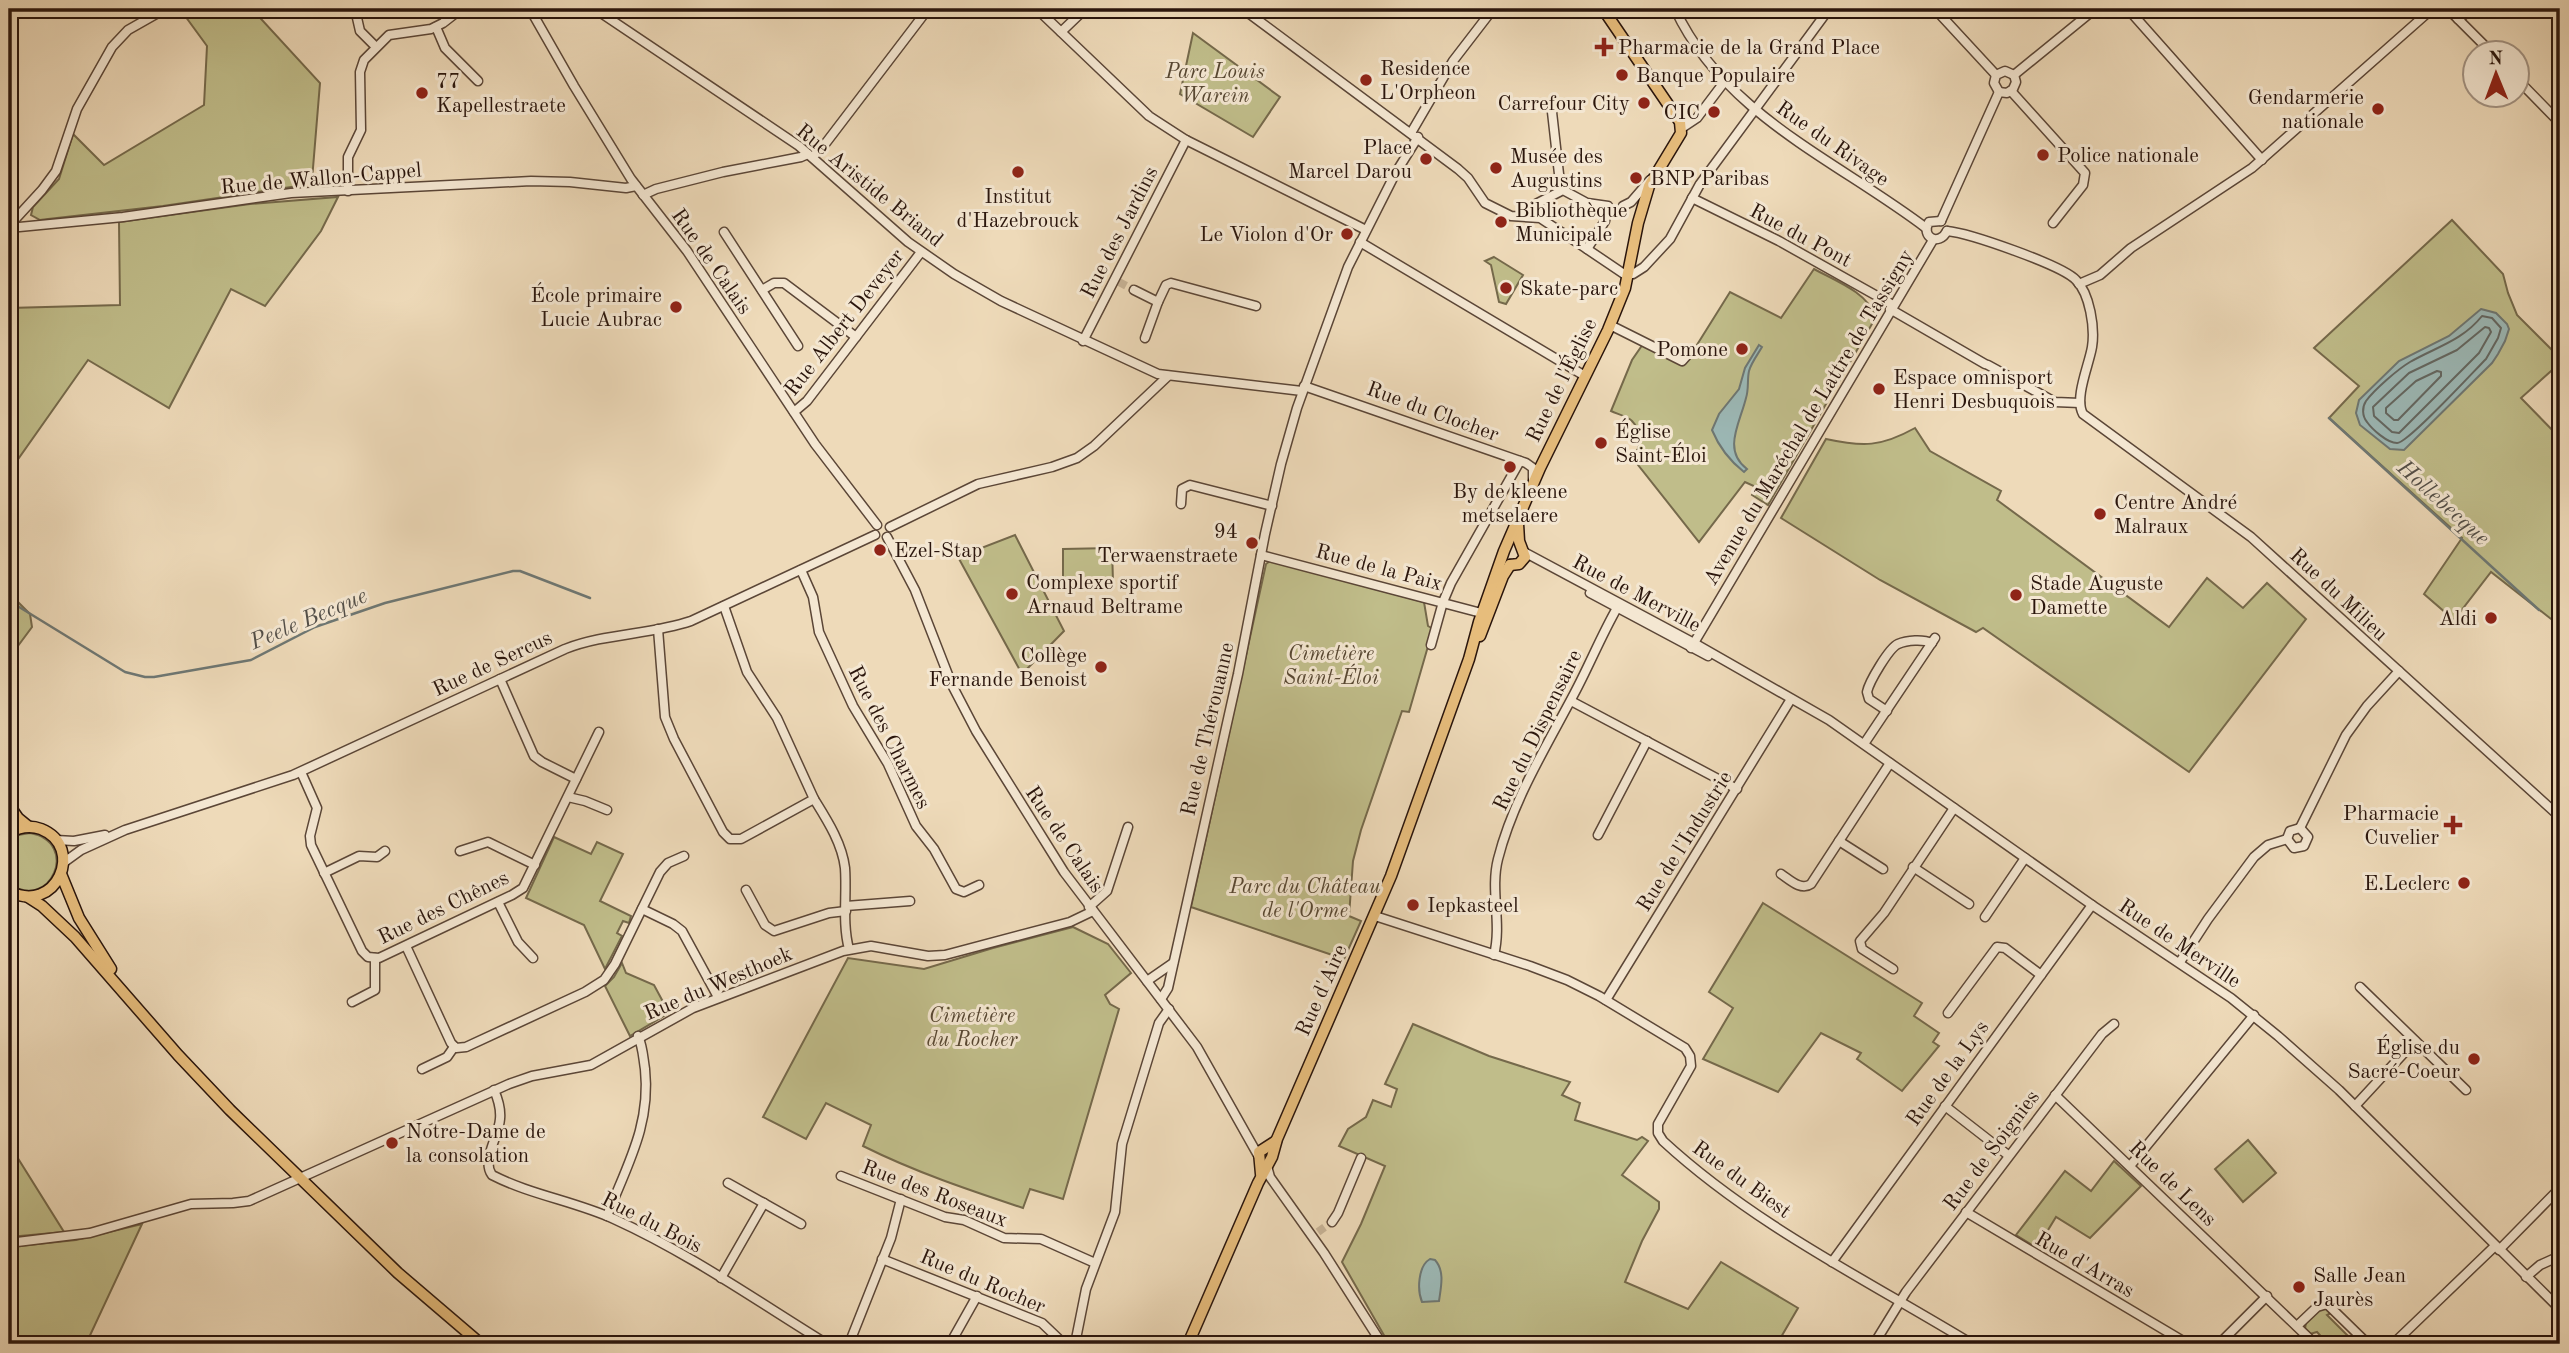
<svg xmlns="http://www.w3.org/2000/svg" width="2569" height="1353" viewBox="0 0 2569 1353" font-family="'Old Standard TT',serif">
<style>
.green{fill:#c0bd8a;stroke:#75694b;stroke-width:2}
.water{fill:#9cb9b7;stroke:#6e7773;stroke-width:2}
.lines{fill:none;stroke-linecap:round;stroke-linejoin:round}
.shore{stroke:#636762;stroke-width:2}
.stream{stroke:#6e7773;stroke-width:2.5}
.minor-tunnel{stroke:#c7b396;stroke-width:8;stroke-dasharray:8 4;stroke-linecap:butt}
.minor-casing{stroke:#5b4637;stroke-width:11}
.major-casing{stroke:#2a150c;stroke-width:13}
.minor{stroke:#f4e7d2;stroke-width:8}
.major{stroke:#e7bd7c;stroke-width:10}
.poi-dot{fill:#8f2418;stroke:#f4e7d2;stroke-width:2.5}
.labels{text-anchor:middle;stroke-width:6;stroke-linejoin:round;paint-order:stroke}
.poi-label{font-size:21px;fill:#2a150c;stroke:#f4e7d2;text-anchor:start}
.park-label{font-size:21px;font-style:italic;fill:#574732;stroke:#f4e7d2}
.street-label{font-size:21px;fill:#2a150c;stroke:#f4e7d2}
.water-label{font-size:23px;font-style:italic;fill:#524e48;stroke:#f4e7d2}
</style>
<rect width="100%" height="100%" fill="#eedab9"/>
<filter id="stains"><feTurbulence type="fractalNoise" baseFrequency=".00286" numOctaves="4"/><feColorMatrix values="0 0 0 0 .2 0 0 0 0 .09 0 0 0 0 .02 0 0 0 .5 -.17"/></filter>
<radialGradient id="worn" r=".72"><stop offset=".6" stop-color="#630" stop-opacity="0"/><stop offset="1" stop-color="#630" stop-opacity=".3"/></radialGradient>
<g class="green">
<path d="M180 9H252L320 83 312 180 298 186 163 206 48 219 40 220 31 215 33 207 59 179 73 134 104 165 204 105 207 46Z"/>
<path d="M1193 33 1280 97 1253 137 1180 94Z"/>
<path d="M338 197 321 231 265 306 231 289 169 408 88 360 9 472V308L120 305 119 222 250 204Z"/>
<path d="M2452 220 2503 274 2508 293 2517 315 2560 358V363L2521 398 2560 438V626L2491 572 2454 620 2424 594 2462 538 2329 418 2359 386 2314 348Z"/>
<path d="M1494 257 1523 275 1506 304 1499 302 1491 265 1485 261Z"/>
<path d="M1814 269C1836 281 1867 292 1876 317L1768 505 1752 495 1756 487 1745 482 1699 542 1631 456C1643 449 1642 431 1632 421 1627 416 1617 414 1611 411L1632 360 1643 344 1685 364 1730 292 1781 318Z"/>
<path d="M1915 428 1930 451 2001 491 1997 500 2169 627 2207 578 2243 608 2267 583 2306 619 2189 772 1983 628 1976 632 1880 580 1781 518 1826 439C1863 447 1881 447 1915 428Z"/>
<path d="M1015 535 1064 631 1022 674 958 557Z"/>
<path d="M1112 548 1113 582 1063 584V549Z"/>
<path d="M1270 561 1424 602 1428 626 1433 629 1409 712 1402 711 1361 830 1353 861 1349 916 1361 921 1344 959 1191 907 1266 564Z"/>
<path d="M11 595 30 614 32 627 9 658V598Z"/>
<path d="M30 833C81 842 50 914 9 883V841L18 835Z"/>
<path d="M554 837 591 854 597 842 623 854 600 901 631 916 629 923 623 921 617 933 622 936 605 969 584 925 526 898Z"/>
<path d="M1763 903 1922 1003 1914 1016 1939 1033 1933 1042 1939 1046 1902 1091 1857 1059 1861 1053 1821 1033 1778 1092 1703 1059 1733 1008 1709 992Z"/>
<path d="M1073 927 1108 944 1131 973 1105 995 1110 1004 1119 1009 1063 1199 1030 1189 1023 1208C969 1190 915 1172 863 1146L871 1125 826 1103 806 1139 763 1117 848 958 924 969 993 948Z"/>
<path d="M622 963 626 973 654 985 669 1013 630 1036 605 986 614 977Z"/>
<path d="M1413 1024 1489 1056 1570 1082 1562 1095 1580 1103 1575 1120 1637 1140 1642 1137 1648 1141 1622 1175 1659 1202V1209L1642 1241 1625 1282 1688 1309 1721 1262 1798 1308 1777 1344H1389L1342 1262 1361 1224 1385 1166 1339 1146 1348 1129 1366 1117 1373 1100 1391 1107 1397 1089 1385 1084Z"/>
<path d="M2248 1140 2276 1173 2243 1202 2215 1169Z"/>
<path d="M9 1144 64 1232 9 1237Z"/>
<path d="M2114 1161 2141 1186 2090 1238 2056 1217 2037 1248 2016 1235 2065 1171 2091 1191Z"/>
<path d="M142 1224 86 1344H9V1247L76 1240Z"/>
<path d="M2323 1306 2333 1312 2327 1315 2356 1344H2328L2317 1332 2310 1334 2305 1329 2306 1322Z"/>
</g>
<g class="water">
<path d="M2481 309 2496 313 2507 324 2509 329 2505 341 2498 354 2492 363 2404 450 2390 449 2360 425 2356 413 2359 400 2399 361 2449 336Z"/>
<path d="M1759 345 1762 347C1758 354 1751 363 1749 371 1747 380 1749 389 1746 398 1740 423 1722 450 1747 469L1744 472C1730 461 1719 447 1712 430L1719 414 1739 389 1745 368Z"/>
<path d="M1430 1259 1435 1260C1445 1271 1441 1287 1439 1301L1422 1302C1417 1290 1418 1266 1430 1259Z"/>
</g>
<g class="lines">
<g class="shore">
<path d="M2482 316 2492 318 2501 328 2498 338 2486 359C2474 371 2407 444 2397 443 2387 443 2372 429 2367 422 2362 416 2362 407 2366 401 2374 390 2398 369 2410 362 2436 347 2462 341 2482 316Z"/>
<path d="M2485 327 2489 328 2491 332 2479 353 2399 433 2392 432 2374 416 2373 407 2409 373 2457 350Z"/>
<path d="M2437 371 2441 372V376L2398 420H2394L2386 413V408L2416 381Z"/>
</g>
<g class="stream">
<path d="M2329 418 2539 610"/>
<path d="M9 604 11 602 125 672 145 677H154L251 660 315 627 385 603 513 571H520L590 598"/>
</g>
<g class="minor-tunnel">
<path d="M1119 282 1134 290"/>
<path d="M1318 1232 1332 1222"/>
</g>
<g class="minor-casing">
<g id="minor">
<path d="M355 9 360 31 376 47"/>
<path d="M530 9 574 86 631 179 687 251 815 444 877 525"/>
<path d="M595 9 799 146 908 242 954 274 1001 301 1158 374 1302 391"/>
<path d="M1037 9 1149 116 1186 140 1366 230"/>
<path d="M1243 9 1458 169 1468 178 1485 203 1511 216 1540 218 1587 249 1605 221 1608 206 1587 203 1563 190 1534 205 1526 216"/>
<path d="M1675 9C1724 115 1838 161 1926 228"/>
<path d="M1935 9 1996 75"/>
<path d="M2128 9 2262 160"/>
<path d="M2448 9 2491 52"/>
<path d="M310 10 311 9"/>
<path d="M2458 19 2472 9"/>
<path d="M436 27 445 48 478 81"/>
<path d="M1061 32 1085 9"/>
<path d="M2014 75 2095 9"/>
<path d="M2516 78 2560 123"/>
<path d="M2011 91 2085 173 2083 185 2053 223"/>
<path d="M1999 92 1994 83 1996 75 2005 71 2014 75"/>
<path d="M1999 92 2007 93 2013 89 2016 82 2014 75"/>
<path d="M1552 112 1559 174 1563 190"/>
<path d="M1682 128 1697 118 1725 81"/>
<path d="M1411 133 1453 61 1493 9"/>
<path d="M812 157 822 148 928 9"/>
<path d="M348 191V157L361 130 360 72 364 60 389 35 431 29 443 23 461 9"/>
<path d="M643 195 656 189 723 172 801 157 808 154"/>
<path d="M1692 198 1779 241 1893 305"/>
<path d="M1623 206 1631 202 1650 180"/>
<path d="M1941 221 1999 92"/>
<path d="M1941 221 1929 222C1920 237 1939 247 1947 231"/>
<path d="M9 226 42 190 56 171 77 109 112 47 128 30 165 9"/>
<path d="M9 228 123 217 291 193 531 181 570 182 626 188 636 186"/>
<path d="M1947 231C1969 233 2062 265 2076 280 2090 294 2095 328 2092 347 2089 365 2074 398 2083 414L2251 537 2560 817"/>
<path d="M724 232 798 346"/>
<path d="M1360 242 1585 376"/>
<path d="M1587 249 1624 274H1633L1644 267 1670 239 1700 184 1829 9"/>
<path d="M2079 284 2100 275 2131 248 2252 168 2432 9"/>
<path d="M762 290 774 283H784L856 337"/>
<path d="M1134 290 1158 302 1145 338"/>
<path d="M1158 302 1166 285 1171 283 1256 306"/>
<path d="M1890 309 1985 364"/>
<path d="M1610 325 1682 361 1690 352"/>
<path d="M1083 341 1186 140"/>
<path d="M1988 365 2055 402 2080 403"/>
<path d="M1304 386 1526 463 1533 468V481"/>
<path d="M794 412 807 401 921 252"/>
<path d="M1181 504 1182 489 1190 485 1272 506"/>
<path d="M890 527 978 484 1052 467 1077 458 1094 446 1168 376"/>
<path d="M887 537 915 590 952 685 976 731 1064 872 1197 1047 1259 1157"/>
<path d="M1524 552 1694 643 1829 720 2092 905 2231 998 2278 1036 2339 1090 2560 1309"/>
<path d="M1261 555 1485 614"/>
<path d="M801 570 813 597 819 632 853 706 888 764 916 826 934 849 956 889 964 892 979 885"/>
<path d="M1590 593 1708 656"/>
<path d="M658 629 665 717 674 739 723 832 730 839H741L814 799 777 718 747 672 724 606"/>
<path d="M1431 645 1443 602 1451 583 1520 461"/>
<path d="M1691 648 1933 240"/>
<path d="M500 679 534 756 542 762 576 779"/>
<path d="M1571 701 1737 789"/>
<path d="M1887 711 1869 699 1867 692C1869 682 1889 648 1898 644 1907 640 1923 639 1932 643"/>
<path d="M1864 744 1935 638"/>
<path d="M301 772 317 808 310 836 311 845 362 951 368 957 379 958 512 895 523 888 599 732"/>
<path d="M568 797 585 801 607 810"/>
<path d="M814 799C827 820 842 843 845 868 847 895 842 923 849 949"/>
<path d="M2300 828 2346 735 2367 706 2399 671"/>
<path d="M1598 835 1647 741"/>
<path d="M2287 839 2294 848 2304 846 2308 837 2300 828"/>
<path d="M2287 839 2290 831 2300 828"/>
<path d="M56 840 74 841 105 835"/>
<path d="M1839 841 1883 869"/>
<path d="M460 851 488 842 535 865"/>
<path d="M63 863 81 850 125 830 293 775 565 649C606 633 650 635 691 621L875 535"/>
<path d="M1913 867 1969 904"/>
<path d="M324 873 359 856 377 857 385 851"/>
<path d="M1781 874C1790 880 1801 891 1811 884L1890 763"/>
<path d="M746 890 765 925 774 931 829 913 846 911"/>
<path d="M498 902 518 942 533 958"/>
<path d="M846 906 910 901"/>
<path d="M1089 907 1107 891 1128 827"/>
<path d="M642 909 673 924 682 931 718 997"/>
<path d="M1375 916 1530 966 1567 980 1599 996 1685 1048 1690 1056 1691 1066 1658 1124V1133L1663 1141C1754 1225 1867 1280 1972 1344"/>
<path d="M1985 917 2025 858"/>
<path d="M406 946 451 1043 456 1048 466 1047 585 992 604 980 615 964 660 872 668 863 684 856"/>
<path d="M1494 955C1502 923 1490 890 1498 859 1513 800 1546 747 1574 694 1589 666 1601 636 1617 608"/>
<path d="M2180 962 2208 919 2254 857 2268 845 2287 839"/>
<path d="M1893 969 1862 949 1860 941 1884 913 1954 808"/>
<path d="M1147 981 1173 963"/>
<path d="M2360 987 2466 1090"/>
<path d="M1161 999 1168 988 1238 674 1265 534 1281 464 1297 408 1348 267 1395 174 1418 137"/>
<path d="M1606 1000 1791 699"/>
<path d="M352 1002 375 990V958"/>
<path d="M1948 1013 1997 947 2005 948 2041 975"/>
<path d="M422 1069 447 1057 454 1047"/>
<path d="M494 1090C498 1099 501 1109 500 1119 499 1136 481 1160 492 1175 531 1195 574 1201 614 1219 689 1253 757 1301 827 1344"/>
<path d="M2055 1095 2315 1344"/>
<path d="M1945 1106 2008 1155"/>
<path d="M2355 1106 2415 1041"/>
<path d="M1267 1166 1270 1177 1324 1253 1382 1344"/>
<path d="M2130 1166 2254 1015"/>
<path d="M841 1176 945 1217 964 1220 1004 1238 1041 1239 1095 1263"/>
<path d="M728 1183 801 1224"/>
<path d="M1966 1212 2188 1344"/>
<path d="M607 1216C627 1165 651 1125 645 1069 643 1057 643 1047 638 1036"/>
<path d="M1332 1222 1338 1213 1361 1158"/>
<path d="M9 1243 90 1233 191 1204 233 1203 249 1201 509 1084 532 1076 591 1065 693 1008 843 951 871 946 928 956 945 955 1070 922 1093 911"/>
<path d="M2499 1250 2560 1188"/>
<path d="M882 1259 1042 1323 1064 1344"/>
<path d="M1832 1262 2092 905"/>
<path d="M2526 1277 2540 1265 2560 1256"/>
<path d="M721 1278 764 1203"/>
<path d="M2297 1326 2317 1307 2327 1304 2368 1344"/>
<path d="M849 1344 891 1238 901 1199"/>
<path d="M950 1344 977 1296"/>
<path d="M1075 1344 1086 1289 1115 1212 1122 1144 1159 1023 1169 1009"/>
<path d="M1874 1344 1906 1292 2102 1034 2114 1024"/>
<path d="M2219 1344 2267 1296"/>
<path d="M2393 1344 2495 1246"/>
<path d="M2552 1344 2560 1335"/>
</g>
</g>
<g class="major-casing">
<g id="major">
<path d="M1510 565 1519 564 1525 557 1519 541 1518 524"/>
<path d="M1480 636 1503 576 1510 565"/>
<path d="M9 805 18 818 29 827"/>
<path d="M9 833C19 827 30 825 41 829 86 847 56 916 9 891"/>
<path d="M61 874 79 918 111 969"/>
<path d="M28 897 42 906 75 937 178 1055 230 1110 398 1273 481 1344"/>
<path d="M1261 1174 1259 1152 1276 1141"/>
<path d="M1188 1344 1258 1183 1272 1157 1277 1139 1391 876 1469 659 1479 622 1504 551 1540 468 1608 330 1625 288 1638 223 1649 186 1681 133 1680 122 1603 9"/>
</g>
</g>
<use href="#minor" class="minor"/>
<use href="#major" class="major"/>
</g>
<g class="poi-dot">
<path d="M1600.5 36.5h7v7h7v7h-7v7h-7v-7h-7v-7h7z"/>
<circle cx="1622" cy="75" r="7"/>
<circle cx="1366" cy="80" r="7"/>
<circle cx="422" cy="93" r="7"/>
<circle cx="1644" cy="103" r="7"/>
<circle cx="2378" cy="109" r="7"/>
<circle cx="1714" cy="112" r="7"/>
<circle cx="2043" cy="155" r="7"/>
<circle cx="1426" cy="159" r="7"/>
<circle cx="1496" cy="168" r="7"/>
<circle cx="1018" cy="172" r="7"/>
<circle cx="1636" cy="178" r="7"/>
<circle cx="1501" cy="222" r="7"/>
<circle cx="1347" cy="234" r="7"/>
<circle cx="1506" cy="288" r="7"/>
<circle cx="676" cy="307" r="7"/>
<circle cx="1742" cy="349" r="7"/>
<circle cx="1879" cy="389" r="7"/>
<circle cx="1601" cy="443" r="7"/>
<circle cx="1510" cy="467" r="7"/>
<circle cx="2100" cy="514" r="7"/>
<circle cx="1252" cy="543" r="7"/>
<circle cx="880" cy="550" r="7"/>
<circle cx="1012" cy="594" r="7"/>
<circle cx="2016" cy="595" r="7"/>
<circle cx="2491" cy="618" r="7"/>
<circle cx="1101" cy="667" r="7"/>
<path d="M2449.5 814.5h7v7h7v7h-7v7h-7v-7h-7v-7h7z"/>
<circle cx="2464" cy="883" r="7"/>
<circle cx="1413" cy="905" r="7"/>
<circle cx="2474" cy="1059" r="7"/>
<circle cx="392" cy="1143" r="7"/>
<circle cx="2299" cy="1287" r="7"/>
</g>
<g class="labels">
<g class="poi-label">
<text x="1618" y="54">Pharmacie de la Grand Place</text>
<text x="1380" y="75">Residence<tspan x="1380" dy="24">L'Orpheon</tspan></text>
<text x="1636" y="82">Banque Populaire</text>
<text x="436" y="88">77<tspan x="436" dy="24">Kapellestraete</tspan></text>
<text x="2364" y="104" text-anchor="end">Gendarmerie<tspan x="2364" dy="24">nationale</tspan></text>
<text x="1630" y="110" text-anchor="end">Carrefour City</text>
<text x="1700" y="119" text-anchor="end">CIC</text>
<text x="1412" y="154" text-anchor="end">Place<tspan x="1412" dy="24">Marcel Darou</tspan></text>
<text x="2057" y="162">Police nationale</text>
<text x="1510" y="163">Musée des<tspan x="1510" dy="24">Augustins</tspan></text>
<text x="1650" y="185">BNP Paribas</text>
<text x="1018" y="203" text-anchor="middle">Institut<tspan x="1018" dy="24">d'Hazebrouck</tspan></text>
<text x="1515" y="217">Bibliothèque<tspan x="1515" dy="24">Municipale</tspan></text>
<text x="1333" y="241" text-anchor="end">Le Violon d'Or</text>
<text x="1520" y="295">Skate-parc</text>
<text x="662" y="302" text-anchor="end">École primaire<tspan x="662" dy="24">Lucie Aubrac</tspan></text>
<text x="1728" y="356" text-anchor="end">Pomone</text>
<text x="1893" y="384">Espace omnisport<tspan x="1893" dy="24">Henri Desbuquois</tspan></text>
<text x="1615" y="438">Église<tspan x="1615" dy="24">Saint-Éloi</tspan></text>
<text x="1510" y="498" text-anchor="middle">By de kleene<tspan x="1510" dy="24">metselaere</tspan></text>
<text x="2114" y="509">Centre André<tspan x="2114" dy="24">Malraux</tspan></text>
<text x="1238" y="538" text-anchor="end">94<tspan x="1238" dy="24">Terwaenstraete</tspan></text>
<text x="894" y="557">Ezel-Stap</text>
<text x="1026" y="589">Complexe sportif<tspan x="1026" dy="24">Arnaud Beltrame</tspan></text>
<text x="2030" y="590">Stade Auguste<tspan x="2030" dy="24">Damette</tspan></text>
<text x="2477" y="625" text-anchor="end">Aldi</text>
<text x="1087" y="662" text-anchor="end">Collège<tspan x="1087" dy="24">Fernande Benoist</tspan></text>
<text x="2439" y="820" text-anchor="end">Pharmacie<tspan x="2439" dy="24">Cuvelier</tspan></text>
<text x="2450" y="890" text-anchor="end">E.Leclerc</text>
<text x="1427" y="912">Iepkasteel</text>
<text x="2460" y="1054" text-anchor="end">Église du<tspan x="2460" dy="24">Sacré-Coeur</tspan></text>
<text x="406" y="1138">Notre-Dame de<tspan x="406" dy="24">la consolation</tspan></text>
<text x="2313" y="1282">Salle Jean<tspan x="2313" dy="24">Jaurès</tspan></text>
</g>
<g class="park-label">
<text x="1215" y="78">Parc Louis<tspan x="1215" dy="24">Warein</tspan></text>
<text x="1331" y="660">Cimetière<tspan x="1331" dy="24">Saint-Éloi</tspan></text>
<text x="1305" y="893">Parc du Château<tspan x="1305" dy="24">de l'Orme</tspan></text>
<text x="972" y="1022">Cimetière<tspan x="972" dy="24">du Rocher</tspan></text>
</g>
<g class="street-label">
<text transform="translate(1833 143) rotate(35)" y="7">Rue du Rivage</text>
<text transform="translate(321 178) rotate(-5)" y="7">Rue de Wallon-Cappel</text>
<text transform="translate(870 185) rotate(39)" y="7">Rue Aristide Briand</text>
<text transform="translate(1119 232) rotate(-63)" y="7">Rue des Jardins</text>
<text transform="translate(1801 235) rotate(28)" y="7">Rue du Pont</text>
<text transform="translate(712 261) rotate(55)" y="7">Rue de Calais</text>
<text transform="translate(844 322) rotate(-52)" y="7">Rue Albert Deveyer</text>
<text transform="translate(1561 380) rotate(-64)" y="7">Rue de l'Église</text>
<text transform="translate(1433 411) rotate(20)" y="7">Rue du Clocher</text>
<text transform="translate(1808 417) rotate(-59)" y="7">Avenue du Maréchal de Lattre de Tassigny</text>
<text transform="translate(1379 567) rotate(15)" y="7">Rue de la Paix</text>
<text transform="translate(1637 593) rotate(28)" y="7">Rue de Merville</text>
<text transform="translate(2339 594) rotate(43)" y="7">Rue du Milieu</text>
<text transform="translate(492 663) rotate(-25)" y="7">Rue de Sercus</text>
<text transform="translate(1207 729) rotate(-77)" y="7">Rue de Thérouanne</text>
<text transform="translate(1537 730) rotate(-64)" y="7">Rue du Dispensaire</text>
<text transform="translate(890 737) rotate(63)" y="7">Rue des Charmes</text>
<text transform="translate(1065 839) rotate(56)" y="7">Rue de Calais</text>
<text transform="translate(1684 841) rotate(-58)" y="7">Rue de l'Industrie</text>
<text transform="translate(443 907) rotate(-26)" y="7">Rue des Chênes</text>
<text transform="translate(2180 943) rotate(34)" y="7">Rue de Merville</text>
<text transform="translate(718 983) rotate(-23)" y="7">Rue du Westhoek</text>
<text transform="translate(1321 990) rotate(-66)" y="7">Rue d'Aire</text>
<text transform="translate(1947 1073) rotate(-54)" y="7">Rue de la Lys</text>
<text transform="translate(1991 1150) rotate(-53)" y="7">Rue de Soignies</text>
<text transform="translate(1742 1179) rotate(36)" y="7">Rue du Biest</text>
<text transform="translate(2173 1183) rotate(44)" y="7">Rue de Lens</text>
<text transform="translate(935 1193) rotate(21)" y="7">Rue des Roseaux</text>
<text transform="translate(652 1222) rotate(27)" y="7">Rue du Bois</text>
<text transform="translate(2085 1264) rotate(30)" y="7">Rue d'Arras</text>
<text transform="translate(983 1281) rotate(23)" y="7">Rue du Rocher</text>
</g>
<g class="water-label">
<text transform="translate(2444 502) rotate(42)" y="8">Hollebecque</text>
<text transform="translate(308 618) rotate(-23)" y="8">Peele Becque</text>
</g>
</g>
<rect width="2569" height="1353" fill="none" stroke="#eedab9" stroke-width="35"/>
<rect x="10" y="10" width="2548" height="1332" fill="none" stroke="#2a150c" stroke-width="3.5"/>
<rect x="18" y="18" width="2534" height="1318" fill="none" stroke="#2a150c" stroke-width="2"/>
<g transform="translate(2496 74) rotate(359)"><circle r="33" fill="#f4e7d2" stroke="#a39383" stroke-width="2"/>
<path d="M0-5L12 26L0 18L-12 26Z" fill="#8f2418"/>
<text y="-10" font-size="19" font-weight="bold" text-anchor="middle" fill="#2a150c">N</text>
</g>
<rect width="100%" height="100%" filter="url(#stains)"/>
<rect width="100%" height="100%" fill="url(#worn)"/>
</svg>
